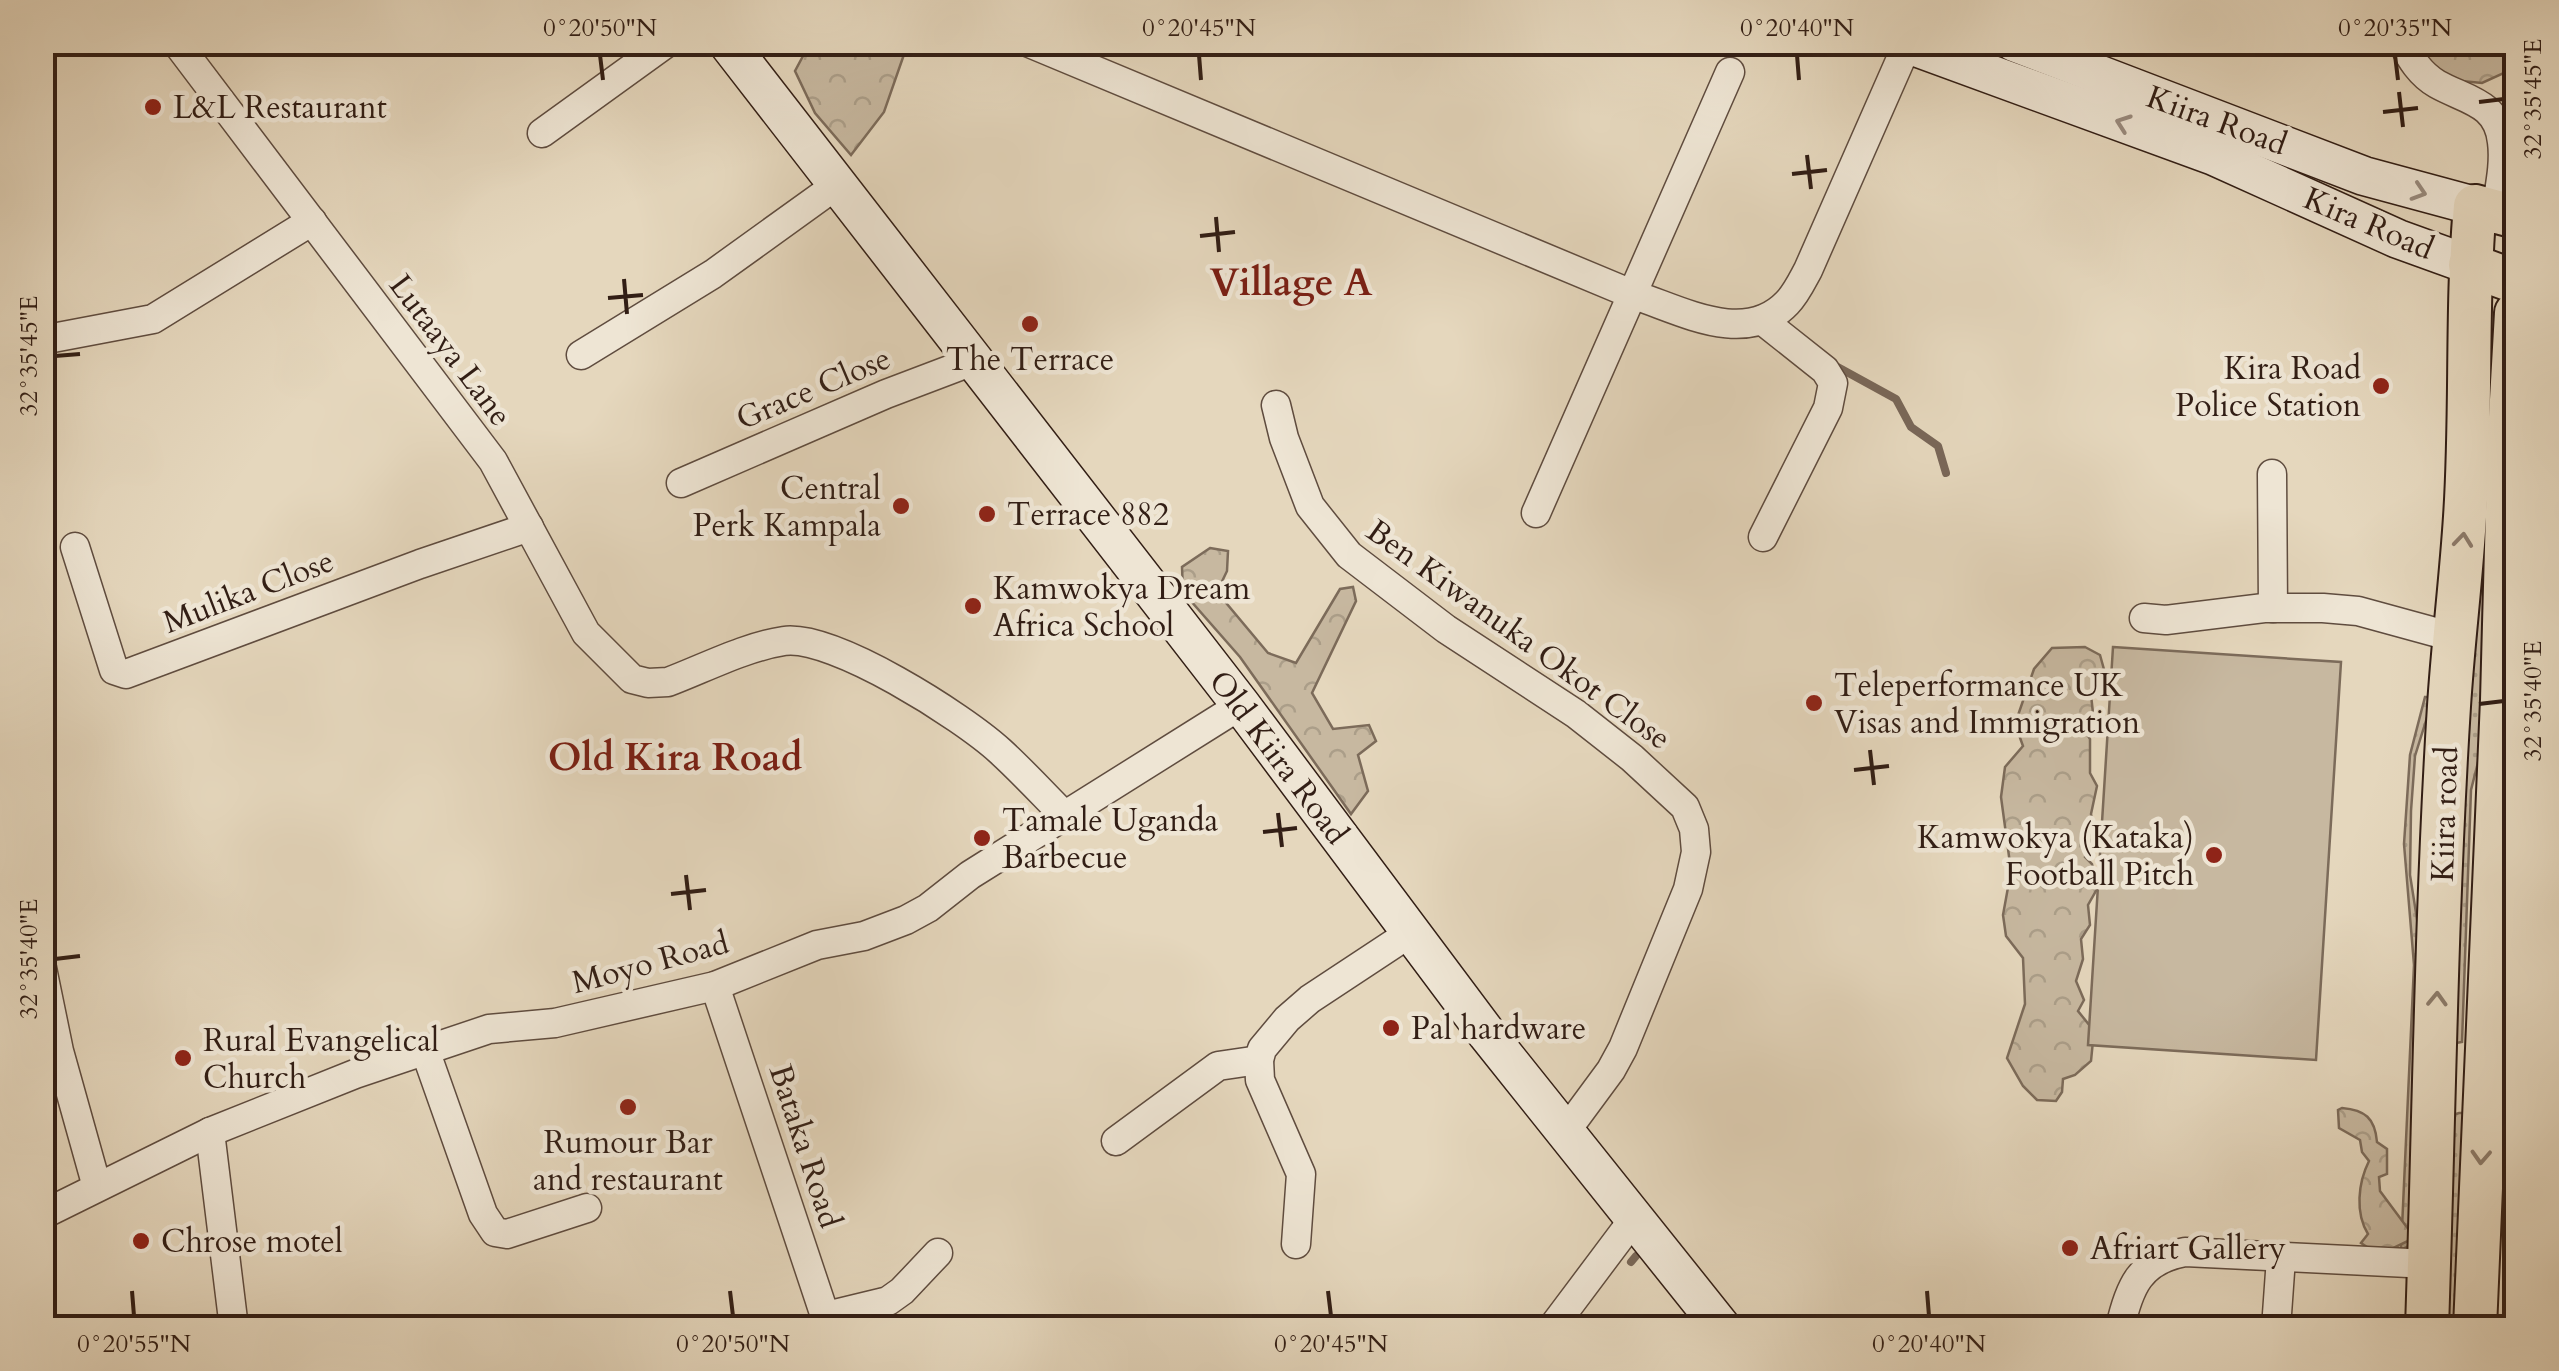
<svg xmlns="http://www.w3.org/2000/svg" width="2559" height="1371" viewBox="0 0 2559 1371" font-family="Cardo,serif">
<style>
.green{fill:url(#green-dots);stroke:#7c6b5a;stroke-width:2.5}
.forest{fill:url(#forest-crowns);stroke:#7c6b5a;stroke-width:2.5}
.pitch{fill:#c7b8a0;stroke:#7c6b5a;stroke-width:2.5}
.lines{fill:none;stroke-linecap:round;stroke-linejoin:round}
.stream{stroke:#796758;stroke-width:8}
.street-casing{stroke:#5f4c3f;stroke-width:31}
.secondary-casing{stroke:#321e15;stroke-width:41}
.primary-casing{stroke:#321e15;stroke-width:46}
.street{stroke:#eee5d4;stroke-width:28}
.secondary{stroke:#eee5d4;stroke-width:38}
.primary{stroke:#e5d7bd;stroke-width:42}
.oneway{stroke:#998b7e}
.oneway2{stroke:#8c7a69}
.ticks{fill:none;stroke:#321e15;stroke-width:4}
.poi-dot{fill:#8f2418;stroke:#eee5d4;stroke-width:4}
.labels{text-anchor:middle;stroke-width:9;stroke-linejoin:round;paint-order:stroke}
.poi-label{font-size:32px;fill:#321e15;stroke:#eee5d4;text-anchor:start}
.street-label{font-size:32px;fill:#321e15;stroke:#eee5d4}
.quarter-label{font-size:38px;font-weight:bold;fill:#7a1f14;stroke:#eee5d4}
.neatline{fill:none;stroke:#321e15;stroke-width:4}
.ticks-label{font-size:25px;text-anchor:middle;fill:#321e15}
</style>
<defs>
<pattern id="green-dots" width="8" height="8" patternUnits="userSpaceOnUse" patternTransform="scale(2.5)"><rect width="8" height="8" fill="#c7b8a0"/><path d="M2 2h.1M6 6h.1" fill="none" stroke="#ab9e89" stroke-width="1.8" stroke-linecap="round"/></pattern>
<pattern id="forest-crowns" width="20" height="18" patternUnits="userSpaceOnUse" patternTransform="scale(2.5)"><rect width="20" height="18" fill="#c7b8a0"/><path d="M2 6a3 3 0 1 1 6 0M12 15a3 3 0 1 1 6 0" fill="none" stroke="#ab9e89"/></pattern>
</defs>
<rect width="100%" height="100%" fill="#e5d7bd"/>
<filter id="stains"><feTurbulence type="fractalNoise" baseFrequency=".002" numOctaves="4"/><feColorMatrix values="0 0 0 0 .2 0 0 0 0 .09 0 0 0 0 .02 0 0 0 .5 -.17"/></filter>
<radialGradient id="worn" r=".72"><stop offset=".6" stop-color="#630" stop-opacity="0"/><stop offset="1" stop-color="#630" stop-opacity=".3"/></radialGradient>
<g class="green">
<path d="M2494 335 2488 723 2471 790 2462 1042 2456 1043 2465 664 2482 586 2491 338Z"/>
<path d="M2425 697H2430L2429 711 2415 756 2411 811 2410 875 2420 938 2410 1245 2401 1250 2414 965 2404 844 2410 755Z"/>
<path d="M2459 1113H2464L2461 1328H2439L2453 1115Z"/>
</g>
<g class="forest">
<path d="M810 43H908L884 112 851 155 815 113 795 71Z"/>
<path d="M2399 43H2516V73L2508 71 2482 83 2410 76Z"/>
<path d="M1210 548 1228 551 1227 571 1217 592 1268 653 1296 663 1340 589 1353 587 1356 601 1312 693 1333 729 1369 725 1376 741 1358 755 1368 791 1351 814 1240 657 1183 592 1182 567Z"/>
<path d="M2085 647 2100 655 2105 673 2091 695 2093 713 2083 728 2090 739V773L2097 786 2091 814 2094 834 2085 857 2092 864 2097 889 2088 905 2090 925 2081 939 2083 959 2076 981 2084 1000 2078 1011 2094 1031 2091 1061 2075 1075 2063 1079 2062 1092 2056 1101 2037 1100 2023 1086 2007 1058 2025 1004 2023 958 2006 936 2003 915 2011 871 2001 797 2005 767 2023 746 2015 724 2034 669 2052 648Z"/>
<path d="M2342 1108C2365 1110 2375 1118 2377 1142L2387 1149V1174L2379 1177 2380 1191 2409 1230 2408 1241 2379 1255 2361 1243 2368 1234C2355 1213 2358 1183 2369 1161L2362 1152 2360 1140 2339 1128 2338 1110Z"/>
</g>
<path class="pitch" d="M2113 647 2341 662 2316 1060 2088 1045Z"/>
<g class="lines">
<g class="stream">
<path d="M1834 365 1896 399 1911 427 1938 446 1946 473"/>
<path d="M1631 1262 1636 1256"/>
</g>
<g class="street-casing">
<g id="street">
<path d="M176 42 493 461 586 633 632 679 648 683 668 682C705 668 745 647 784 641 833 634 963 717 1000 751 1023 772 1044 795 1065 816"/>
<path d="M1027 42 1634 295C1681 310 1745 347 1787 303 1796 294 1802 281 1808 270L1907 45"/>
<path d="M2402 42C2411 59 2420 74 2437 84 2465 100 2498 102 2502 142 2505 165 2499 189 2496 212"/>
<path d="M542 133 668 42"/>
<path d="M1762 320 1825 370 1833 383 1828 408 1763 537"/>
<path d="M42 340 153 319 312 221"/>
<path d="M581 355 713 274 838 184"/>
<path d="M1276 405 1284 438 1310 506 1349 555 1446 629 1576 714 1632 758 1685 807 1694 829 1696 852 1688 889 1623 1048 1611 1070 1566 1131"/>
<path d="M2272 474 2273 608"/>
<path d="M681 483 886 394 973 361"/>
<path d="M1536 513 1730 72"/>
<path d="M75 547 114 670 126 674 420 564 529 527"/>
<path d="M2144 618 2166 620 2264 608H2323L2358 611 2453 637"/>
<path d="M42 968 59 1051 97 1187"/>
<path d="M715 986 829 1328"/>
<path d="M425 1050 483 1214 495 1232 507 1234 587 1208"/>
<path d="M210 1132 234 1328"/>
<path d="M1116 1141 1218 1066 1259 1060"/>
<path d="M42 1215 210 1132 355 1074 489 1029 555 1023 715 986 817 945 864 936 906 920 928 908 970 875 1241 705"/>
<path d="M1296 1244 1301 1174 1260 1080 1259 1060 1262 1049 1287 1019 1310 999 1410 933"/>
<path d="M826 1316 888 1301 902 1291 938 1253"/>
<path d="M1552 1328 1633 1220"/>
<path d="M2120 1328C2129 1287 2140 1260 2185 1252L2429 1264"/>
<path d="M2276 1328 2281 1258"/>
</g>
</g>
<g class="secondary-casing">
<g id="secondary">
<path d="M727 42 1241 705 1487 1034 1722 1328"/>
<path d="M1902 42 2214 156 2398 239 2470 265"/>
<path d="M2014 42 2364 176 2475 206"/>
</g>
</g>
<g class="primary-casing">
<g id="primary">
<path d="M2470 265 2516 282"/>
<path d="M2427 1328C2434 1121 2436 913 2449 706 2453 643 2461 580 2465 517 2472 414 2466 309 2475 206L2516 217"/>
<path d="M2475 1328 2502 700 2509 435 2516 313"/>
</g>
</g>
<use href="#street" class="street"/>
<use href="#secondary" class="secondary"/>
<use href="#primary" class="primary"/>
</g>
<defs><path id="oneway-chevron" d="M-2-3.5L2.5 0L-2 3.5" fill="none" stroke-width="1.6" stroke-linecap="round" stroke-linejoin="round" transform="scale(2.5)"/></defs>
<g class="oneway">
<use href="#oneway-chevron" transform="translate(2123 123) rotate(-160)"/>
<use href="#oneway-chevron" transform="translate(2419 192) rotate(18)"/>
</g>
<g class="oneway2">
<use href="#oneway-chevron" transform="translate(2463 540) rotate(-84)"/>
<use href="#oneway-chevron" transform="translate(2437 999) rotate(-88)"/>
<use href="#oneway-chevron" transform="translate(2481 1157) rotate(93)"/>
</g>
<path class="ticks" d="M600 55 603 80M1199 55 1201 80M1797 55 1799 80M2395 55 2398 80M2399 92 2403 127M2479 102 2504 99M2383 112 2418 108M1807 155 1811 189M1792 174 1827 170M1216 217 1219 252M1200 236 1235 232M624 279 627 314M608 298 643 295M55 356 80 354M2479 704 2504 701M1870 750 1874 785M1854 770 1889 766M1278 813 1282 847M1263 832 1297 828M686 875 690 910M671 894 706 890M55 959 80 956M132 1291 134 1316M730 1291 733 1316M1328 1291 1331 1316M1927 1291 1929 1316"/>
<g class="poi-dot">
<circle cx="153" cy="107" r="10"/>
<circle cx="1030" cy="324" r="10"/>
<circle cx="2381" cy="386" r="10"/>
<circle cx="901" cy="506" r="10"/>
<circle cx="987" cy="514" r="10"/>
<circle cx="973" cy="606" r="10"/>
<circle cx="1814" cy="703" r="10"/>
<circle cx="982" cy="838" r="10"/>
<circle cx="2214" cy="855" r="10"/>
<circle cx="1391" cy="1028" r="10"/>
<circle cx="183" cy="1058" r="10"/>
<circle cx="628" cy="1107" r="10"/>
<circle cx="141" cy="1241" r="10"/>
<circle cx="2070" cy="1248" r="10"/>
</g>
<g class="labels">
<g class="poi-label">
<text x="173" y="118">L&amp;L Restaurant</text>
<text x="1030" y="370" text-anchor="middle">The Terrace</text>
<text x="2361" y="379" text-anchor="end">Kira Road<tspan x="2361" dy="37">Police Station</tspan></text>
<text x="881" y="499" text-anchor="end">Central<tspan x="881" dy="37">Perk Kampala</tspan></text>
<text x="1007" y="525">Terrace 882</text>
<text x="993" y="599">Kamwokya Dream<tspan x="993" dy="37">Africa School</tspan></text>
<text x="1834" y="696">Teleperformance UK<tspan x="1834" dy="37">Visas and Immigration</tspan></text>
<text x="1002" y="831">Tamale Uganda<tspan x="1002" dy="37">Barbecue</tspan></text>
<text x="2194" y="848" text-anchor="end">Kamwokya (Kataka)<tspan x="2194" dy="37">Football Pitch</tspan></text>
<text x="1411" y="1039">Pal hardware</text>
<text x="203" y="1051">Rural Evangelical<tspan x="203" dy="37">Church</tspan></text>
<text x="628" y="1153" text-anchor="middle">Rumour Bar<tspan x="628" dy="37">and restaurant</tspan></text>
<text x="161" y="1252">Chrose motel</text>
<text x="2090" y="1259">Afriart Gallery</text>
</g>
<g class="street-label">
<text transform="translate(2217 120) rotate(20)" y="11">Kiira Road</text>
<text transform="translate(2369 223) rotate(23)" y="11">Kira Road</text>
<text transform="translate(451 350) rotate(53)" y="11">Lutaaya Lane</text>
<text transform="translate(813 388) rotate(-23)" y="11">Grace Close</text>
<text transform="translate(248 591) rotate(-21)" y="11">Mulika Close</text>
<text transform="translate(1519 634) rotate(36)" y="11">Ben Kiwanuka Okot Close</text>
<text transform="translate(1279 757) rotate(53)" y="11">Old Kiira Road</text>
<text transform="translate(2444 814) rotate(-88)" y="11">Kiira road</text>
<text transform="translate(650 962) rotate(-15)" y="11">Moyo Road</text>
<text transform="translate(806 1146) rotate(72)" y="11">Bataka Road</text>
</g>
<g class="quarter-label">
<text x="1291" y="295">Village A</text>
<text x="675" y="770">Old Kira Road</text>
</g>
</g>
<rect width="2559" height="1371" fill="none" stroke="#e5d7bd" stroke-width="110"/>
<rect x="55" y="55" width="2449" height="1261" class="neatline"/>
<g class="ticks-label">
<text x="600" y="36">0°20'50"N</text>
<text x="1199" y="36">0°20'45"N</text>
<text x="1797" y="36">0°20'40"N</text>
<text x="2395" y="36">0°20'35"N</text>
<text transform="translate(2532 99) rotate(-90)" y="9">32°35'45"E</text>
<text transform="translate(28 356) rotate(-90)" y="9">32°35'45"E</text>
<text transform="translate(2532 701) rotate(-90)" y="9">32°35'40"E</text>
<text transform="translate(28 959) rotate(-90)" y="9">32°35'40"E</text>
<text x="134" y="1352">0°20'55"N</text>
<text x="733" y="1352">0°20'50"N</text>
<text x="1331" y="1352">0°20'45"N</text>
<text x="1929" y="1352">0°20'40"N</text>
</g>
<rect width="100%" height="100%" filter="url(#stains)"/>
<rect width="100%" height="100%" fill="url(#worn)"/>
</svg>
